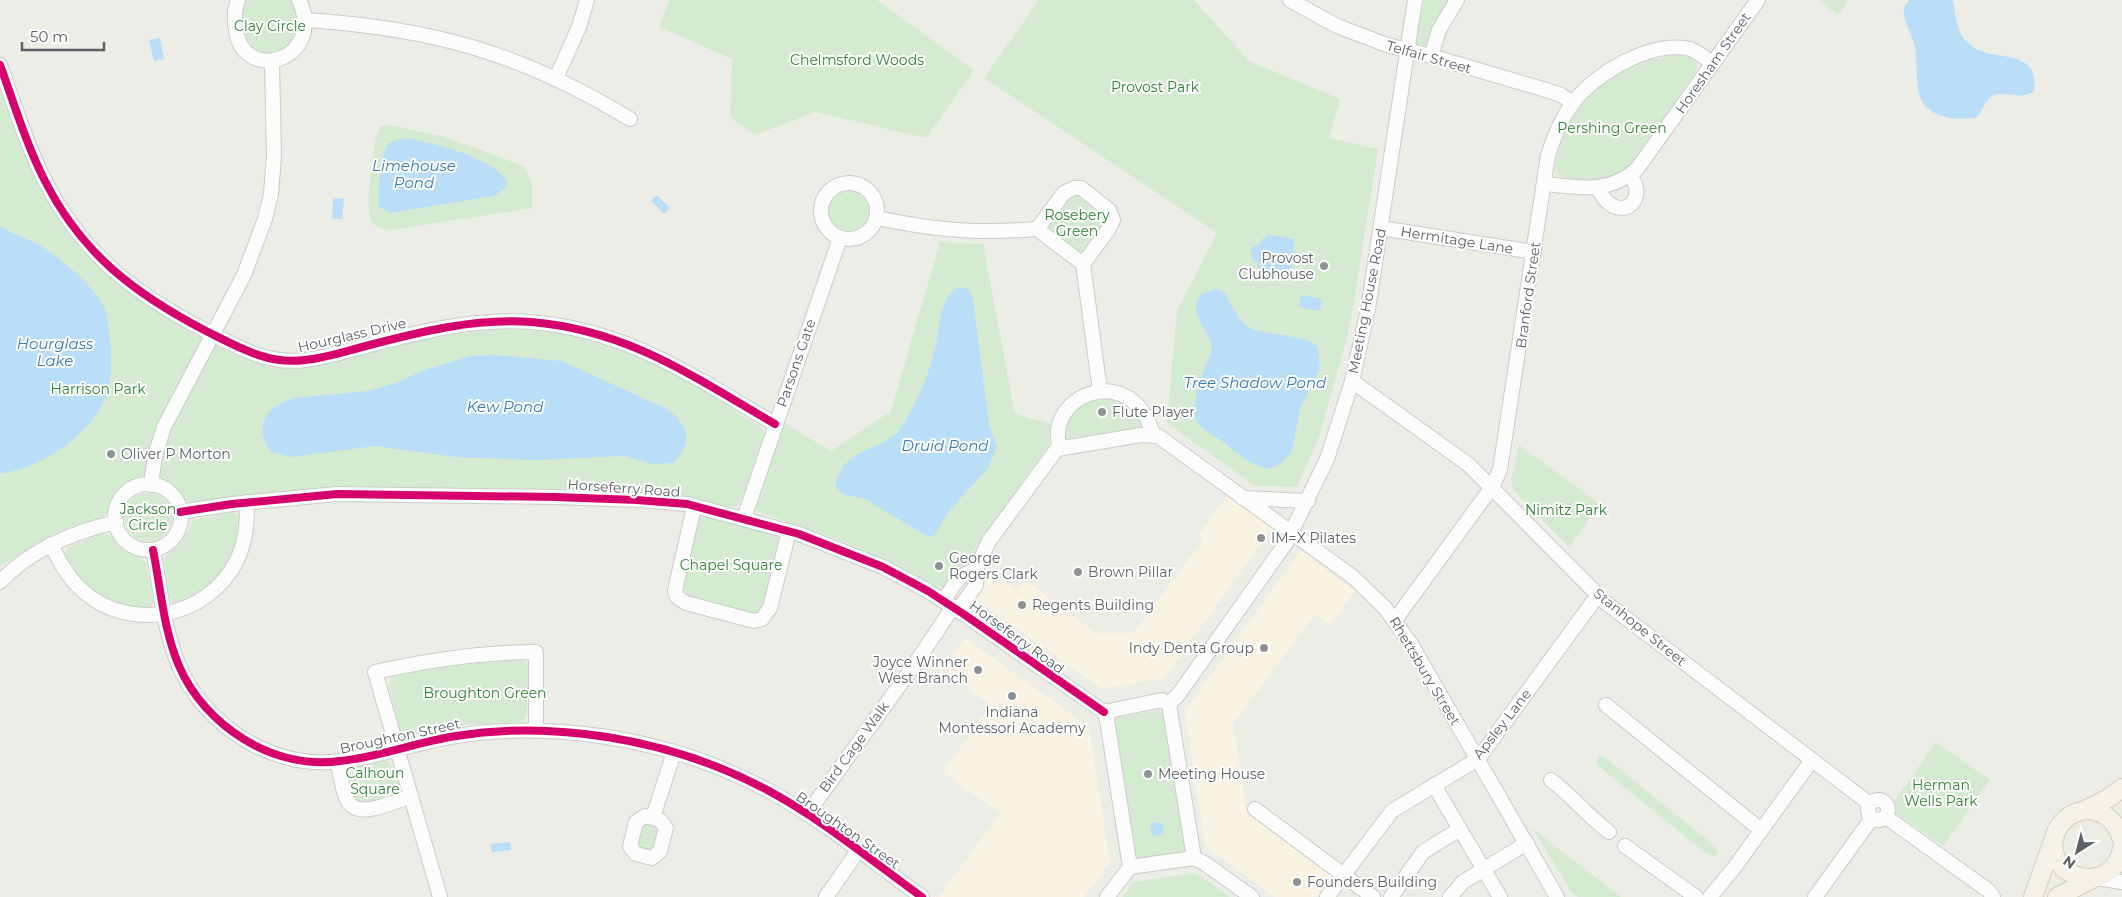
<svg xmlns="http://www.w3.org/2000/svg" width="2122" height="897" viewBox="0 0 2122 897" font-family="Montserrat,sans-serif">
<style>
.commercial{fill:#f7f2e1}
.green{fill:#d4ebd2}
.water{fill:#bbdef8}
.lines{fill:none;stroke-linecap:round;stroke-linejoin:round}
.minor-casing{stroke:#cacbca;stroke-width:16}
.major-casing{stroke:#d7ceb4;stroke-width:20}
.minor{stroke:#fcfcfc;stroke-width:14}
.major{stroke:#f3f1e8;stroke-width:18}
.cycleway-casing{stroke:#fff;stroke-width:11}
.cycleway{stroke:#d6006c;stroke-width:8}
.poi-dot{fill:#8f9294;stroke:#fff;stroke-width:2}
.labels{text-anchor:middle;stroke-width:4;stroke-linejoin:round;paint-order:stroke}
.park-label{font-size:14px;fill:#2e8433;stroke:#fff}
.street-label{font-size:14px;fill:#5c6166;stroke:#fff}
.poi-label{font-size:14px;fill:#5c6166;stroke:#fff;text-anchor:start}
.water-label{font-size:15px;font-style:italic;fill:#3a76ba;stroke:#fff}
</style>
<rect width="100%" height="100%" fill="#edede8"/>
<g class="commercial">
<path d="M1227 496 1272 528 1164 678 1102 689 975 599 992 573 1017 591 1026 581 1096 633H1134L1203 540 1198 536Z"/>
<path d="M1301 550 1355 591 1331 624 1315 614 1233 724 1247 813 1332 875 1316 897H1275L1205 846 1185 711Z"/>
<path d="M965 638 1089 727 1110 862 1084 897H939L1000 813 943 772 991 705 942 669Z"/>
</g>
<g class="green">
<path d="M247 0H290C296 8 297 16 296 26 294 63 245 62 243 26 242 16 241 9 247 0Z"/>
<path d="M669 0H877L974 70 926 138 816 112 755 135 730 117 732 59 659 27Z"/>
<path d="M1039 0H1194L1249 61 1340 99 1329 138 1378 149 1355 296 1347 338 1319 437 1297 487 1255 486 1167 423 1177 311 1217 233 984 78Z"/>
<path d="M1424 0H1451L1428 45 1421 48 1416 43V37Z"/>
<path d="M1818 0H1849L1838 15Z"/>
<path d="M1675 55H1689L1697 64V70L1648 142 1631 163 1623 170 1606 178 1591 182 1563 179 1555 170C1559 131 1585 93 1619 72 1635 62 1656 59 1675 55Z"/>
<path d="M0 86C14 123 27 162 45 198 79 263 141 304 203 338 234 354 263 372 299 368 322 366 345 358 367 353 424 339 479 326 537 331 586 335 636 351 679 375 707 391 733 411 762 427L764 436 740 504 733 507 631 492 350 487 236 496 192 503 183 499 175 488 164 480 142 476 132 480 115 493 107 513 102 518 72 526 52 535 0 566Z"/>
<path d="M390 125 445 137 524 166 532 183V208L391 230C383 229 376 228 371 220 364 207 374 153 376 136L380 127Z"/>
<circle cx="849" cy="211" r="21"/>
<path d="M1072 194 1078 195 1106 217V223L1082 252 1078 251 1048 227V222Z"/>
<path d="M940 242 983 244 1015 414 1052 424 1048 446 952 580 943 587H934L857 547 757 511 756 506 784 423 831 451 891 411Z"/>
<path d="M1103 398C1127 402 1131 408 1145 427L1066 439C1066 413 1079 404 1103 398Z"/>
<path d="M1519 445 1600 504 1569 547 1513 490 1511 480Z"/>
<circle cx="148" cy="517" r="24"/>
<path d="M232 512 240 517 241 520 234 554 214 583 179 605 173 604 170 598 164 561 166 555 181 544 193 520Z"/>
<path d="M705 516 777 535 780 540 761 612 754 614 685 595 682 585 696 527 701 517Z"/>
<path d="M102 533 113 537 122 549 145 561 154 601 151 609 147 610 111 603 83 584 64 557V554L70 546Z"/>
<path d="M523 660 528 665 527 716 523 722 461 725 402 737 388 686 392 677 452 665Z"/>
<path d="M1159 710 1165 715 1186 847 1181 852 1140 859 1133 855 1113 723 1117 717Z"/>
<path d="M1936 742 1990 780 1943 846 1897 814 1895 801Z"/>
<path d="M1600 756 1606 758 1716 847 1718 853 1716 855 1711 856 1707 854 1602 769 1596 763Z"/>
<path d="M387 761C396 766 402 783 397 792L370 802H358C354 798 353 793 352 787 345 764 368 761 387 761Z"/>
<path d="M644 821 661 828 654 852 636 847 639 826Z"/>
<path d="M1533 829 1621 897H1578L1572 893Z"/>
<path d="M1196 873 1230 897H1123L1133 882Z"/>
</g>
<g class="water">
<path d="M1909 0H1953C1956 15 1956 32 1968 43 1990 65 2040 44 2034 91 2021 101 2008 91 1995 95 1984 98 1984 113 1975 118 1959 120 1939 119 1926 107 1913 95 1919 60 1914 43 1911 33 1905 25 1904 14 1903 8 1905 5 1909 0Z"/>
<path d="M160 38 164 59 154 61 149 40Z"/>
<path d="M406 138C436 144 485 155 506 179L507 187 494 196 390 213 379 206C380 186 377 158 390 142Z"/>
<path d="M657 195 670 208 664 214 651 201Z"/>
<path d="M333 198 344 199 342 219 332 218Z"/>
<path d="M0 226C13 235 28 238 41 246 60 258 91 284 102 303 108 314 108 328 110 340 112 357 112 377 107 393 94 433 42 468 3 473H0Z"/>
<path d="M1267 234 1295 239 1293 251 1296 252 1289 276 1261 272 1262 268 1257 267 1258 263 1252 259 1251 248 1261 243 1262 238 1266 239Z"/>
<path d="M959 287C971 288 972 294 974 305L989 424 997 447 988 468 948 512 934 536 929 537 863 498 844 495 835 486C844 450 868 454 893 436 902 430 907 418 912 409 923 389 931 366 936 344 941 323 938 300 959 287Z"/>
<path d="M1215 289 1224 292C1232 304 1236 319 1249 327 1266 337 1305 333 1318 347L1320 369 1300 409 1292 451 1283 462 1270 469C1254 467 1238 455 1226 444 1218 437 1204 432 1198 423 1186 405 1207 367 1212 348 1210 330 1186 313 1201 294Z"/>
<path d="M1301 295 1322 299 1320 311 1299 307Z"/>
<path d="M494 355 562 361 667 409C690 427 693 440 674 463L652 464 625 456 534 460 455 457 376 446 291 457 271 452C252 425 266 407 294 398L368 391 393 384 425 370 470 356Z"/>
<circle cx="1157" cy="829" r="7"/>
<path d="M510 842 511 850 492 852 490 844Z"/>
</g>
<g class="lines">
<g class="minor-casing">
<g id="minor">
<path d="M238 0C234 10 234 20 236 30 243 85 327 60 299 0"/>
<path d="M1290 0 1337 26 1387 45 1431 56 1546 90 1561 95 1573 103"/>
<path d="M305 20C432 28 521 53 630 119"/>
<path d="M1431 56 1439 30 1457 0"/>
<path d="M0 65C14 103 26 144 45 181 82 254 135 294 206 331 238 347 268 365 305 360 325 358 346 351 366 346 419 332 474 318 531 322 628 330 694 377 775 424"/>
<path d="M556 78 579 27 587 0"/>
<circle cx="849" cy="211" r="28"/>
<path d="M1544 184C1581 187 1606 195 1637 169L1758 0"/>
<path d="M1598 188C1615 226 1651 203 1630 175"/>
<path d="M877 218C934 230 978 234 1037 229L1083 264 1100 391"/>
<path d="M1381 228 1534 252"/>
<path d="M1037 229 1064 193 1074 188H1081L1109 210 1113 220 1108 230 1083 264"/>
<path d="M1352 381 1469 465 1606 603 1870 804"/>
<path d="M1060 448C1043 397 1130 358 1153 434"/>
<circle cx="148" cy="517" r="33"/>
<path d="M151 485 155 456 164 427 244 275 265 219 271 194 274 156 272 61"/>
<path d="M1243 498 1308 501"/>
<path d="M694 507 675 590 677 597 686 603 754 621 762 619 770 608 789 531"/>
<path d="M180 512 232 504 337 494 555 497 637 500 687 504 799 534 883 567 928 591 965 615 1104 712"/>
<path d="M744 518 840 238"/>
<path d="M51 544C59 561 68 578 83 591 130 633 207 618 236 562 246 543 247 523 247 502"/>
<path d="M153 550C161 589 163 628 179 666 205 726 273 770 340 761 379 757 417 742 456 736 506 728 557 729 607 737 664 746 719 764 769 791 823 820 872 861 922 897"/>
<path d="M0 582C31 549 73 532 116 522"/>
<path d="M944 601C952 588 958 573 975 571"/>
<path d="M958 610 976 585 975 571 989 541 1057 449 1141 435 1158 436 1353 577 1385 608 1411 644 1557 897"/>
<path d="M1395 620 1492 487 1500 470 1548 155C1554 137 1561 118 1573 103 1595 73 1652 40 1690 49 1698 52 1705 58 1712 63"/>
<path d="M1169 704 1178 695 1286 543 1327 459 1352 381 1368 309 1415 0"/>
<path d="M1169 704 1194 858"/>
<path d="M1606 705 1761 830"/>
<path d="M1104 712 1107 720 1130 867"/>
<path d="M1104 712 1162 700 1169 704"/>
<path d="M337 762C341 774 342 793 349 803 360 819 396 801 411 796"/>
<path d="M1551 780C1572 796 1588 816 1609 832"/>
<path d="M1434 785 1500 897"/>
<circle cx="1878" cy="810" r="10"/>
<path d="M1255 809 1373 897"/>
<path d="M807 814 917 661 953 607"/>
<path d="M645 816 660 820 666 828 660 851 652 858 636 854 630 846 636 822Z"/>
<path d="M653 817 674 752"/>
<path d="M1886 817 1989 891 1993 897"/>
<path d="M1625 846 1696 897"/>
<path d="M1130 867 1194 858 1204 863 1252 897"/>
<path d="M2097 878 2122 882"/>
<path d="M440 897 375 672C429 660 481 652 536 652V730"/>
<path d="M826 897 858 851"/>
<path d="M1107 897 1130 867"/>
<path d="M1327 897 1392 811 1478 759 1598 595"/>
<path d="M1391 897 1423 852 1460 829"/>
<path d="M1450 897 1463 882 1527 843"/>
<path d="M1710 897 1734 868 1812 760"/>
<path d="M1815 897 1872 818"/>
</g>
</g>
<g class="major-casing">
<g id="major">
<path d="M2085 810 2109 798 2122 788"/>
<path d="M2122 840C2117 819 2097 804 2075 813 2066 817 2058 825 2055 835 2042 880 2113 897 2122 849"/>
<path d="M2033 897 2053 841"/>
<path d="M2057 897 2094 878"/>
</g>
</g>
<use href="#minor" class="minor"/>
<use href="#major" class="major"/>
<g class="cycleway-casing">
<g id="cycleway">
<path d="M0 65C14 103 26 144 45 181 82 254 135 294 206 331 238 347 268 365 305 360 325 358 346 351 366 346 419 332 474 318 531 322 628 330 694 377 775 424"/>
<path d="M180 512 232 504 337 494 555 497 637 500 687 504 799 534 883 567 928 591 965 615 1104 712"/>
<path d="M153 550C161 589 163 628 179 666 205 726 273 770 340 761 379 757 417 742 456 736 506 728 557 729 607 737 664 746 719 764 769 791 823 820 872 861 922 897"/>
</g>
</g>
<use href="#cycleway" class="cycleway"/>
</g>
<g class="poi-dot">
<circle cx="1324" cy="266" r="5"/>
<circle cx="1102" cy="412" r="5"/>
<circle cx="111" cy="454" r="5"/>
<circle cx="1261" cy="538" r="5"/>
<circle cx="939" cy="566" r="5"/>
<circle cx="1078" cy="572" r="5"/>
<circle cx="1022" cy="605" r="5"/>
<circle cx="1264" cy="648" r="5"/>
<circle cx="978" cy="670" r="5"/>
<circle cx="1012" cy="696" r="5"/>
<circle cx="1148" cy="774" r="5"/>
<circle cx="1297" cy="882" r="5"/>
</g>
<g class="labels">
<g class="park-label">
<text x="270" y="31">Clay Circle</text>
<text x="857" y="65">Chelmsford Woods</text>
<text x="1155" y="92">Provost Park</text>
<text x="1612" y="133">Pershing Green</text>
<text x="1077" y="220">Rosebery<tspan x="1077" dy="16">Green</tspan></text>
<text x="98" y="394">Harrison Park</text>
<text x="148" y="514">Jackson<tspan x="148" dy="16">Circle</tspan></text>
<text x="1566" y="515">Nimitz Park</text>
<text x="731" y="570">Chapel Square</text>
<text x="485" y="698">Broughton Green</text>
<text x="375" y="778">Calhoun<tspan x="375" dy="16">Square</tspan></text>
<text x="1941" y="790">Herman<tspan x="1941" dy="16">Wells Park</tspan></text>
</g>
<g class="street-label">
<text transform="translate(1429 57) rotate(16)" y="5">Telfair Street</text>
<text transform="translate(1713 63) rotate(-55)" y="5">Horesham Street</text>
<text transform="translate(1457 240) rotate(9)" y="5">Hermitage Lane</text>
<text transform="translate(1528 295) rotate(-82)" y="5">Branford Street</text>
<text transform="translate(1367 301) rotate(-79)" y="5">Meeting House Road</text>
<text transform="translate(352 335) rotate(-13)" y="5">Hourglass Drive</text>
<text transform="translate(796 363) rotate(-71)" y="5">Parsons Gate</text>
<text transform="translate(624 488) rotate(4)" y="5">Horseferry Road</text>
<text transform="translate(1640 627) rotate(39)" y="5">Stanhope Street</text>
<text transform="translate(1017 637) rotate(36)" y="5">Horseferry Road</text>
<text transform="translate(1425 671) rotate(59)" y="5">Rhettsbury Street</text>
<text transform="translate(1502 724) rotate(-52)" y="5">Apsley Lane</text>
<text transform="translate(400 736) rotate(-12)" y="5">Broughton Street</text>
<text transform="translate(854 747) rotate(-54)" y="5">Bird Cage Walk</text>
<text transform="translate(848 830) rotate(35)" y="5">Broughton Street</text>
</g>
<g class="poi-label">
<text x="1314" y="263" text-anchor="end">Provost<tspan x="1314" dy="16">Clubhouse</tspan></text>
<text x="1112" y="417">Flute Player</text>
<text x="121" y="459">Oliver P Morton</text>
<text x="1271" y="543">IM=X Pilates</text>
<text x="949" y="563">George<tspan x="949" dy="16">Rogers Clark</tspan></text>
<text x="1088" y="577">Brown Pillar</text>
<text x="1032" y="610">Regents Building</text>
<text x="1254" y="653" text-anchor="end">Indy Denta Group</text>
<text x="968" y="667" text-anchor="end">Joyce Winner<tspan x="968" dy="16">West Branch</tspan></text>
<text x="1012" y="717" text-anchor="middle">Indiana<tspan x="1012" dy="16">Montessori Academy</tspan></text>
<text x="1158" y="779">Meeting House</text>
<text x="1307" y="887">Founders Building</text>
</g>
<g class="water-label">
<text x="414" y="171">Limehouse<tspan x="414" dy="17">Pond</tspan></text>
<text x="55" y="349">Hourglass<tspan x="55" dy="17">Lake</tspan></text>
<text x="1255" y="388">Tree Shadow Pond</text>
<text x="505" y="412">Kew Pond</text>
<text x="945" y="451">Druid Pond</text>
</g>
</g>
<g transform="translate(2077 852) rotate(216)" stroke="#ffffff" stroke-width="4" paint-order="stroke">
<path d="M0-4L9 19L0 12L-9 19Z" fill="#5c6166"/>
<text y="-8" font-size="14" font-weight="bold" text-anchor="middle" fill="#5c6166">N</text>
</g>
<path d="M22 42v8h82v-8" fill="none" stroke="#5c6166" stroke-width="2.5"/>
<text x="30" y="42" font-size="15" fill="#5c6166" stroke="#ffffff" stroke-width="4" paint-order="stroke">50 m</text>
</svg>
